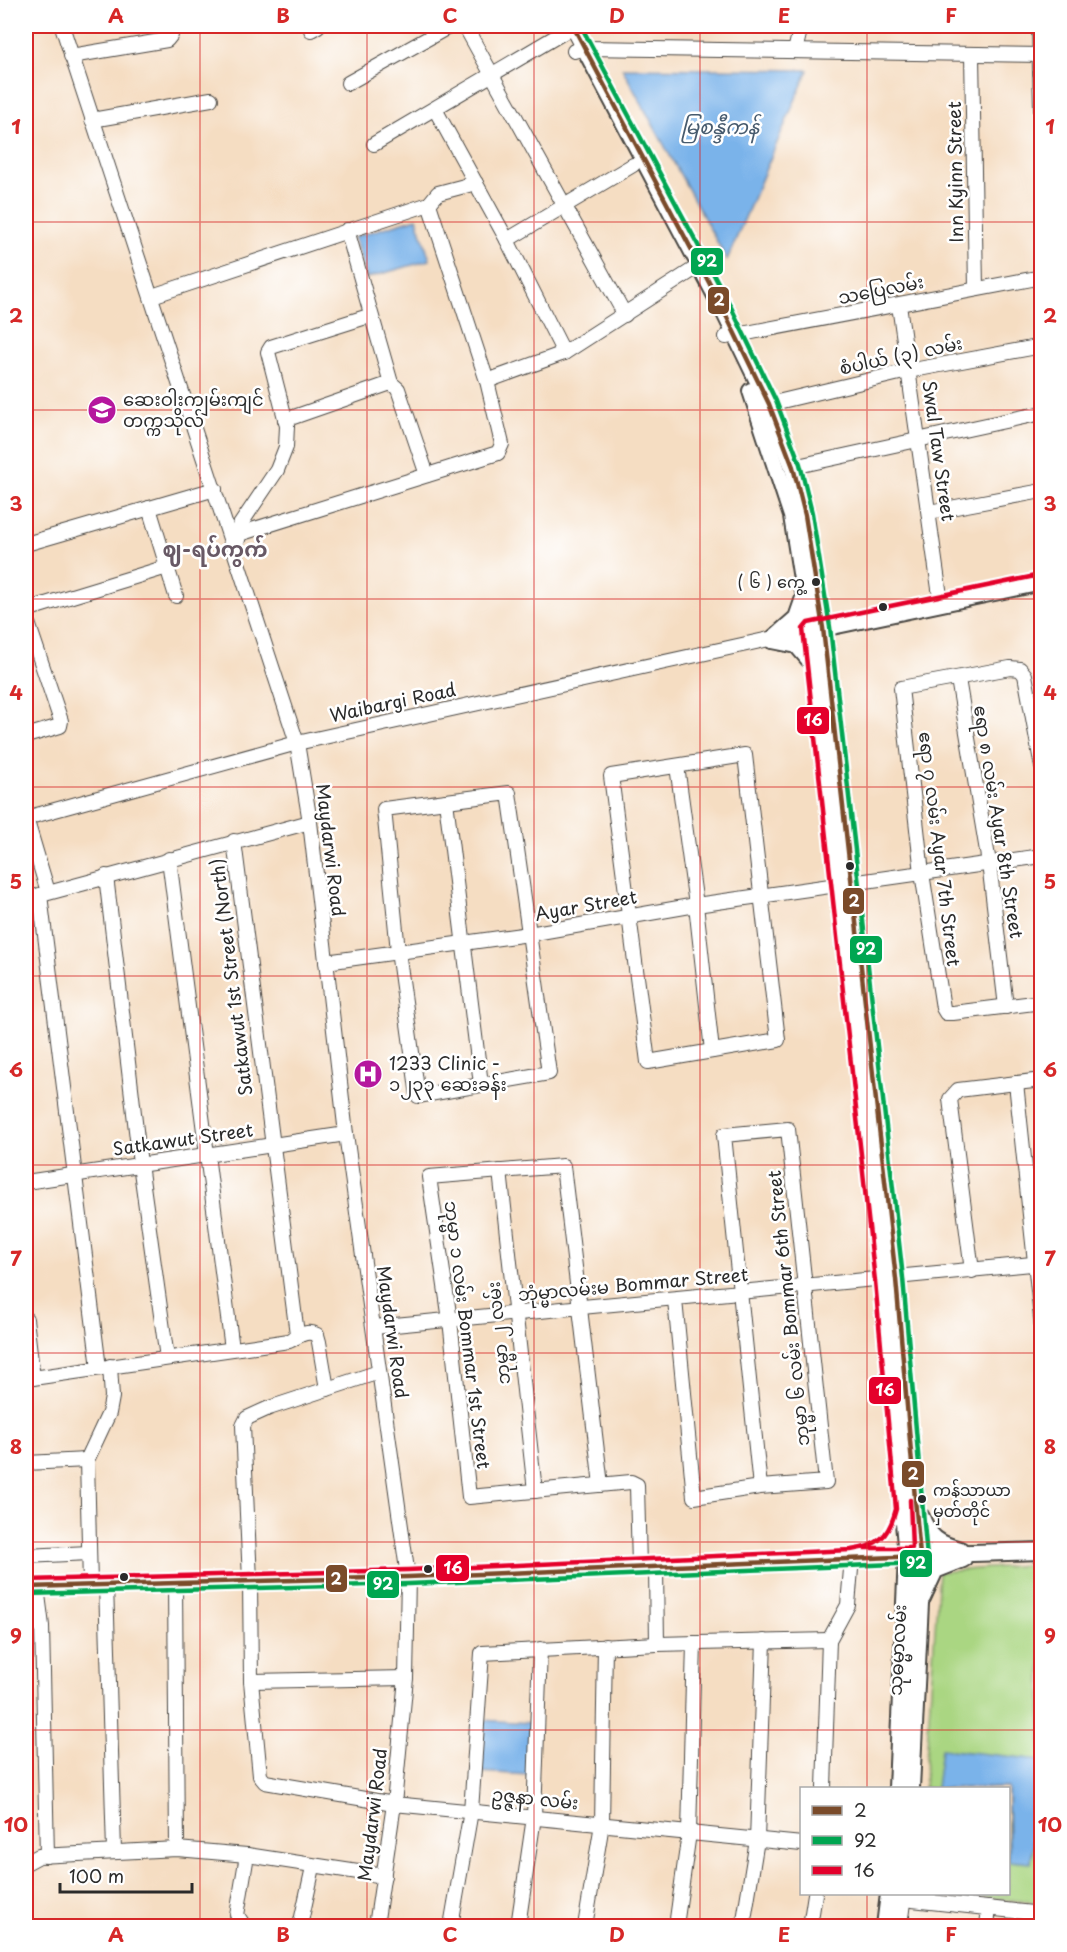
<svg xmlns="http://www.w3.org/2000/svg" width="1067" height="1952" viewBox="0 0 1067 1952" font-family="'Playpen Sans','Noto Sans Myanmar',sans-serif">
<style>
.green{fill:#aad682;stroke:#6a8056;stroke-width:1.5}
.water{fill:#7ab3ea;stroke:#526f8a;stroke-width:1.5}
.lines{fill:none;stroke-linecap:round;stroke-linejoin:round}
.minor-casing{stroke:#494642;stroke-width:16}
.major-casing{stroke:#494642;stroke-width:20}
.minor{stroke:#fff;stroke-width:14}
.major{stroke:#fff;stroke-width:16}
.bus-1-casing{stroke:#fff;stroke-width:9}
.bus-2-casing{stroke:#fff;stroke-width:9}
.bus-3-casing{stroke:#fff;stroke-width:9}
.bus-1{stroke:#7a4b2a;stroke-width:4.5}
.bus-2{stroke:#00a651;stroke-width:4.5}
.bus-3{stroke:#e4002b;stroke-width:4.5}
.grid{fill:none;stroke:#d62828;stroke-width:1.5;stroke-opacity:0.55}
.bus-dot{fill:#2b2b2b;stroke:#fff;stroke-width:2}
.labels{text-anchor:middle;stroke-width:5;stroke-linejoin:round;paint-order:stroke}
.bus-label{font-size:16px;fill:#2b2b2b;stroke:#fff;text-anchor:end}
.street-label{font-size:18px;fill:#2b2b2b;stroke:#fff}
.poi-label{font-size:18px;fill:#2b2b2b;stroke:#fff;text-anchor:start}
.water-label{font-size:20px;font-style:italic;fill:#475b6e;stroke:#fff}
.quarter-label{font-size:21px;font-weight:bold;fill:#685965;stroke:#fff}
.line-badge{stroke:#fff;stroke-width:2}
.badge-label{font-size:16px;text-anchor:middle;font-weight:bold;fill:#fff}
.neatline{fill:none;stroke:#d62828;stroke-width:2}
.grid-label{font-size:20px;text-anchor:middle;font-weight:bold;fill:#d62828}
</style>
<rect width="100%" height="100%" fill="#fff"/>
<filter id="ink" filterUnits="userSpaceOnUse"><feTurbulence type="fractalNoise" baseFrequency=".0167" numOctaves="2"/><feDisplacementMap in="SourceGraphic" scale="12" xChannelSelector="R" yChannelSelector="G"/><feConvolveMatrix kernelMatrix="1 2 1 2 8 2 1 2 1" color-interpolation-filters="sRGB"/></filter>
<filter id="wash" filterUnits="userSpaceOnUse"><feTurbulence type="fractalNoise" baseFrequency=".008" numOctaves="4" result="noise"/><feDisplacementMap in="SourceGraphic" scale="24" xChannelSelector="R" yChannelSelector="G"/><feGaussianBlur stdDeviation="1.35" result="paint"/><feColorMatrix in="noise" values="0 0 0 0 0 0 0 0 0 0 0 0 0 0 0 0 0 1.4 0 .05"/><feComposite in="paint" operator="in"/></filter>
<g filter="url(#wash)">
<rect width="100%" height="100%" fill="#f5ddc2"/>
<path class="green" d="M1041 1564V1903L952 1894H1008V1788H924L939 1572Z"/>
<g class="water">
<path d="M622 68 808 70 727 260Z"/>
<path d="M417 218 430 260 367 278 354 237Z"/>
<path d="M480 1720 532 1723 530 1775 477 1772Z"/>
<path d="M941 1749 1041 1760 1031 1863 1009 1861 1008 1788H936Z"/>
</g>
</g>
<g filter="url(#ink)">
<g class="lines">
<g class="minor-casing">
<g id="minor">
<path d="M62 26 297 743 310 822 346 1134 408 1577 406 1678 394 1804 376 1926"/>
<path d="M465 26 625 315"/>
<path d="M1039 26 1042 149"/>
<path d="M311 30 318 26"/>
<path d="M574 51 585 48 1042 55"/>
<path d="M795 51 801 26"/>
<path d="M972 54 976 289"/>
<path d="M71 56 167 40 171 35 169 26"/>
<path d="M348 83 450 26"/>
<path d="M435 109 507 240 564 353"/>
<path d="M92 120 211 99"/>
<path d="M374 144 564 32"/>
<path d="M429 204 438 193 476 183"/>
<path d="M347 230 391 383 398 389 427 475"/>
<path d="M507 240 633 165"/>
<path d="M152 296 429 204 487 381 502 444 498 453 239 534"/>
<path d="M899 305 941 603"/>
<path d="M726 337 1042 277"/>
<path d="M487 381 564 353 699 266"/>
<path d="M769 404 908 371 1042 346"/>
<path d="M285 420 391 383"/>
<path d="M793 467 1042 413"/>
<path d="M149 508 176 596"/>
<path d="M929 512 1042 491"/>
<path d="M238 540 240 525 277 470 286 447 287 426 268 352 271 347 369 316"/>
<path d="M26 544 215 489"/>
<path d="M26 610 167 567"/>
<path d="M26 617 61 721 60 726 26 736"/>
<path d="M958 679 989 863 1006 1007"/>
<path d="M745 755 778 1040 648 1062 611 776Z"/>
<path d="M677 766 696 905 712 1051"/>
<path d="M1042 767 1025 675 1020 669 1010 668 901 688 922 873 943 1008 946 1013H953L1042 1002"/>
<path d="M509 793 549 1073 418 1096 398 951 384 809Z"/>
<path d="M446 801 481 1084"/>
<path d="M234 841 297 1334"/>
<path d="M169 859 232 1349"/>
<path d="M106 876 140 1164 167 1358"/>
<path d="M48 892 26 818 297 743 810 630"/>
<path d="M40 895 99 1368"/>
<path d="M26 899 310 822"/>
<path d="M326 962 529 934 696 905 1042 856"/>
<path d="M1016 1083 1042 1328"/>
<path d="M500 1171 535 1491"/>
<path d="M26 1182 346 1134"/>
<path d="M972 1271 950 1099 958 1090 1042 1080"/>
<path d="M675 1300 694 1497 760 1487 826 1482 788 1129 724 1135 760 1487"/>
<path d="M26 1319 33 1378"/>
<path d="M374 1327 1042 1263"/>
<path d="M379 1372 269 1408 247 1418 243 1426 250 1580 251 1681 260 1776 265 1782 394 1804 802 1844"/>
<path d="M26 1379 289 1341C298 1337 306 1329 317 1335L319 1342 327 1389"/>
<path d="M26 1463 87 1460"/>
<path d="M601 1485 563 1166 429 1177 450 1320 469 1497 631 1482 637 1485 639 1567"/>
<path d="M26 1556 89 1553"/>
<path d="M656 1567 657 1644"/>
<path d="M175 1582 177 1849"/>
<path d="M106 1584 114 1851"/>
<path d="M90 1585 87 1460 109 1413 112 1397 110 1366"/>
<path d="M37 1587 42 1626 47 1856"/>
<path d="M829 1640 848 1605 852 1557"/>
<path d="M251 1681 406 1678"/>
<path d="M824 1788 829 1640"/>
<path d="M26 1863 39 1856 177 1849 247 1855 384 1876"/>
<path d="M903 1899 1042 1914"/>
<path d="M244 1926 237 1915 247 1855"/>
<path d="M300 1926 313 1867"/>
<path d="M451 1926 471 1811 482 1653 657 1644 829 1640"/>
<path d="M518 1926 534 1817 540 1649"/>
<path d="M585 1926 602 1824 605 1646"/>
<path d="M676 1926 689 1833 694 1643"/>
<path d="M743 1926 757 1840 764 1641"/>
<path d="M810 1926 815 1894"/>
<path d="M987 1926 989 1908"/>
</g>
</g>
<g class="major-casing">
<g id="major">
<path d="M573 26 722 307 769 404 793 467 805 515 827 663 896 1279 917 1508 920 1603 911 1788"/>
<path d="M751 391 792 516 810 630 882 1280 907 1556 897 1788"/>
<path d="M813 630 1042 582"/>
<path d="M772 640 797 618 804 598"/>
<path d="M772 640 797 645 815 666"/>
<path d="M921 1517C929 1538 938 1544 960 1550"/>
<path d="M26 1587 408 1577 867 1556 1042 1551"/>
<path d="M922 1598 935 1570 963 1559"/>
<path d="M885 1926 889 1894"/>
<path d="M899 1926 903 1894"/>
</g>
</g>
<use href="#minor" class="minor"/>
<use href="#major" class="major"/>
<g class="bus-1-casing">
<path id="bus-1" d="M26 1587 408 1577 920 1556 896 1279 823 628 805 515 793 467 769 404 722 307 573 26"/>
</g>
<g class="bus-2-casing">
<path id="bus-2" d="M26 1594 408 1584 920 1563 927 1558 903 1278 830 627 812 513 800 464 776 401 729 303 581 26"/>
</g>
<g class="bus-3-casing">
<g id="bus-3">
<path d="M864 1548H912L910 1500"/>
<path d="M26 1580 408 1570 851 1550C879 1546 889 1536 896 1509L875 1281 803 629 808 623 1040 575"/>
</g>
</g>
<use href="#bus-1" class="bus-1"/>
<use href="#bus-2" class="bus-2"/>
<use href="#bus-3" class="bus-3"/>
</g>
</g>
<path class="grid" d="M200 26V1926M367 26V1926M534 26V1926M700 26V1926M867 26V1788M26 222H1042M26 410H1042M26 599H1042M26 787H1042M26 976H1042M26 1165H1042M26 1353H1042M26 1542H1042M26 1730H1042M867 1894V1926"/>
<defs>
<g id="university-disc" transform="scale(1.5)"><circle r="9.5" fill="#b5179e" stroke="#fff"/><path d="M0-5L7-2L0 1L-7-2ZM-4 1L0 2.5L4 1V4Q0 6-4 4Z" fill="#fff"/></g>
<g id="hospital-disc" transform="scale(1.5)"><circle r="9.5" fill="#b5179e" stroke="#fff"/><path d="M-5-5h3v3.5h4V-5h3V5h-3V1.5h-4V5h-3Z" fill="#fff"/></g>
</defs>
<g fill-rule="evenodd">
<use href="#university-disc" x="102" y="410"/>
<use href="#hospital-disc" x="368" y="1074"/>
</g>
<g class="bus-dot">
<circle cx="816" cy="582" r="5"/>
<circle cx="883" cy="607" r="5"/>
<circle cx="850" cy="866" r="5"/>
<circle cx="922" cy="1499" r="5"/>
<circle cx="428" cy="1569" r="5"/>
<circle cx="124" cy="1577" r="5"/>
</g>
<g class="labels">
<g class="bus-label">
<text x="805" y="588">( ၆ ) ကွေ့</text>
<text x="933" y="1496" text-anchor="start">ကန်သာယာ<tspan x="933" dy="21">မှတ်တိုင်</tspan></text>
</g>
<g class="street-label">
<text transform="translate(956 172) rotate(-91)" y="6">Inn Kyinn Street</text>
<text transform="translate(881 290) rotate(-11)" y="6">သပြေလမ်း</text>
<text transform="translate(901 356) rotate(-12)" y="6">စံပါယ် (၃) လမ်း</text>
<text transform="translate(938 451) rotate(82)" y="6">Swal Taw Street</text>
<text transform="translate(393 703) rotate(-12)" y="6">Waibargi Road</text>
<text transform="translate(998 822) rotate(81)" y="6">ဧရာ ၈ လမ်း Ayar 8th Street</text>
<text transform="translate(939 849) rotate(83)" y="6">ဧရာ ၇ လမ်း Ayar 7th Street</text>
<text transform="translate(330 850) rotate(83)" y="6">Maydarwi Road</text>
<text transform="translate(586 906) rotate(-10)" y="6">Ayar Street</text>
<text transform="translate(232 977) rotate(-97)" y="6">Satkawut 1st Street (North)</text>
<text transform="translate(183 1140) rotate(-8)" y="6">Satkawut Street</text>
<text transform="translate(633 1285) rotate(-5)" y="6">ဘုံမ္မာလမ်းမ Bommar Street</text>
<text transform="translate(789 1308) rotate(-96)" y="6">ဘုမ္မာ ၆ လမ်း Bommar 6th Street</text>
<text transform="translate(392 1332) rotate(82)" y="6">Maydarwi Road</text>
<text transform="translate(499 1333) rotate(-96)" y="6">ဘုမ္မာ ၂ လမ်း</text>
<text transform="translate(467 1335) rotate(83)" y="6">ဘုမ္မာ ၁ လမ်း Bommar 1st Street</text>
<text transform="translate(898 1650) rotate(-87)" y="6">သုဓမ္မာလမ်း</text>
<text transform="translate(535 1799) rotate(6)" y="6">ဥဇ္ဇနာ လမ်း</text>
<text transform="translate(373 1815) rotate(-83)" y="6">Maydarwi Road</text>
</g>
<g class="poi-label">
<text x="123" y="406">ဆေးဝါးကျွမ်းကျင်<tspan x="123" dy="21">တက္ကသိုလ်</tspan></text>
<text x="389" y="1070">1233 Clinic -<tspan x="389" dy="21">၁၂၃၃ ဆေးခန်း</tspan></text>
</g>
<g class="water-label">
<text x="720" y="134">မြစန္ဒီ‌ကန်</text>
</g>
<g class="quarter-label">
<text x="215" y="557">ဈ-ရပ်ကွက်</text>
</g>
</g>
<g class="line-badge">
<rect x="690" y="247" width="34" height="29" rx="6" fill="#00a651"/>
<rect x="707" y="286" width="23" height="29" rx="6" fill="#7a4b2a"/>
<rect x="796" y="706" width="34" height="29" rx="6" fill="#e4002b"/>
<rect x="842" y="887" width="23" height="28" rx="6" fill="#7a4b2a"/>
<rect x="849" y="935" width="34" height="29" rx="6" fill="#00a651"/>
<rect x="868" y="1376" width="34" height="29" rx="6" fill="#e4002b"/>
<rect x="901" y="1460" width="24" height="28" rx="6" fill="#7a4b2a"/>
<rect x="899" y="1549" width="34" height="29" rx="6" fill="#00a651"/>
<rect x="435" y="1554" width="35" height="28" rx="6" fill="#e4002b"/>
<rect x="325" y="1564" width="23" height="29" rx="6" fill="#7a4b2a"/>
<rect x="366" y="1570" width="34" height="29" rx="6" fill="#00a651"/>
</g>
<g class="badge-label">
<text x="707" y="267">92</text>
<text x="719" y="306">2</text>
<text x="813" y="726">16</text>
<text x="854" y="907">2</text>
<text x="866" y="955">92</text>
<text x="885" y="1396">16</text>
<text x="913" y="1480">2</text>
<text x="916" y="1569">92</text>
<text x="453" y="1574">16</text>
<text x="336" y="1585">2</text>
<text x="383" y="1590">92</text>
</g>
<rect width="1067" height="1952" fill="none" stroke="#fff" stroke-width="66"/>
<rect x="800" y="1787" width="210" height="108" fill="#ffffff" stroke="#aaaaaa" stroke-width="1.5"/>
<rect x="812" y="1806" width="30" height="9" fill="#7a4b2a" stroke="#aaaaaa" stroke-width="1.5"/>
<text x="854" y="1817" font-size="18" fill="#2b2b2b">2</text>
<rect x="812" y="1836" width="30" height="9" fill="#00a651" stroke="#aaaaaa" stroke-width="1.5"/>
<text x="854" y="1847" font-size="18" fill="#2b2b2b">92</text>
<rect x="812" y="1866" width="30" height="9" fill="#e4002b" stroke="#aaaaaa" stroke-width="1.5"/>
<text x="854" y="1877" font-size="18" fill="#2b2b2b">16</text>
<path d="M60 1883v9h132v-9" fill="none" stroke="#2b2b2b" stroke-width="3"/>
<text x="69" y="1883" font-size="18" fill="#2b2b2b" stroke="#ffffff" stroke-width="4.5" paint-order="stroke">100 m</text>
<rect x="33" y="33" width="1001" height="1886" class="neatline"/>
<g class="grid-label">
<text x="116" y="23">A</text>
<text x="283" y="23">B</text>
<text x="450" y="23">C</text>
<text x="617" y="23">D</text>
<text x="784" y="23">E</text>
<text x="951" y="23">F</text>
<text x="16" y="134">1</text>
<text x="1050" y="134">1</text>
<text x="16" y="323">2</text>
<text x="1050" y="323">2</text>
<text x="16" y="511">3</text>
<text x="1050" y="511">3</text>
<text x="16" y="700">4</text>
<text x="1050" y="700">4</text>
<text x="16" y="889">5</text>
<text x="1050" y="889">5</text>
<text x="16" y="1077">6</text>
<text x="1050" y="1077">6</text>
<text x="16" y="1266">7</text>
<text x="1050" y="1266">7</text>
<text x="16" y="1454">8</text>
<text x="1050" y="1454">8</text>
<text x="16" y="1643">9</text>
<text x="1050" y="1643">9</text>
<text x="16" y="1832">10</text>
<text x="1050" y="1832">10</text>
<text x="116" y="1942">A</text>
<text x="283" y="1942">B</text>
<text x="450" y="1942">C</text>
<text x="617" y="1942">D</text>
<text x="784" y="1942">E</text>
<text x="951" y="1942">F</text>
</g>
</svg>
